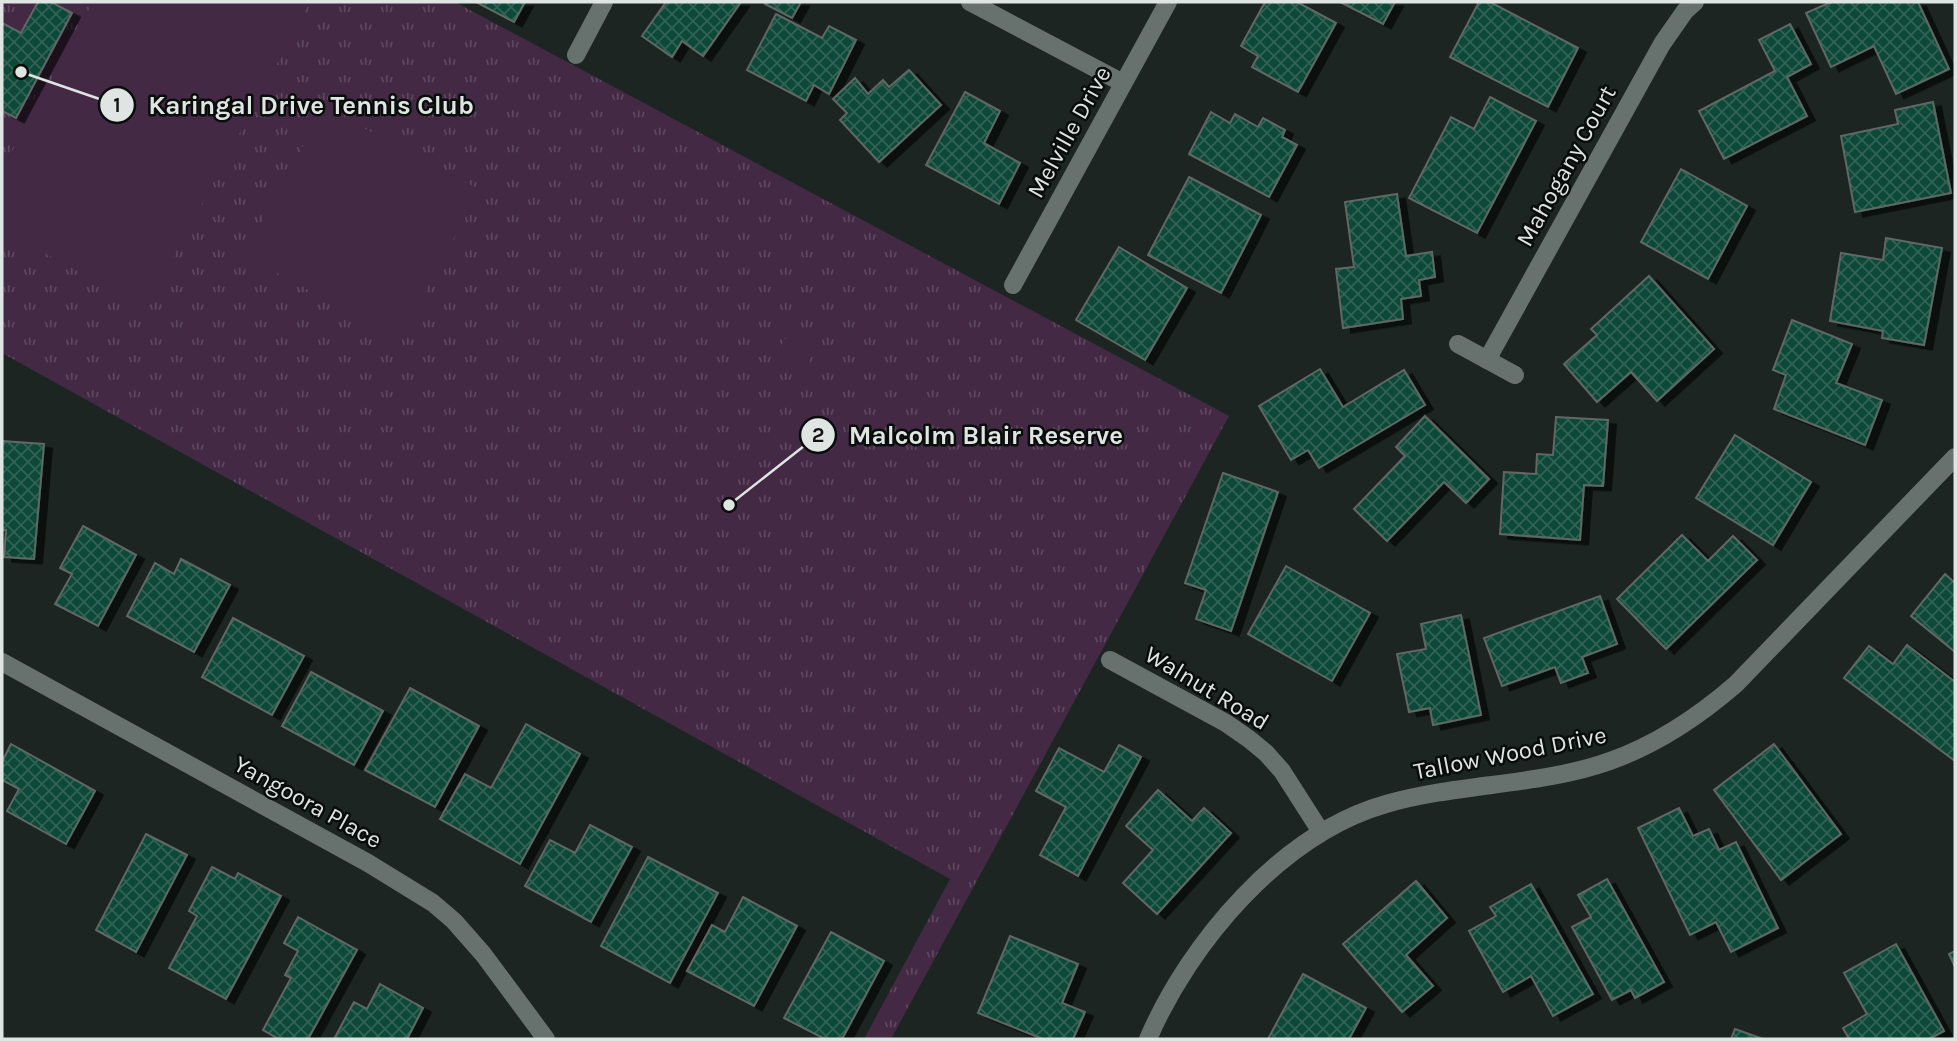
<svg xmlns="http://www.w3.org/2000/svg" width="1957" height="1041" viewBox="0 0 1957 1041" font-family="Karla,sans-serif">
<style>
.park{fill:url(#park-tufts)}
.pitch{fill:#432944}
.building{fill:url(#building-cross-hatch);stroke:#5e6864;stroke-width:2;filter:url(#shadow)}
.lines{fill:none;stroke-linecap:round;stroke-linejoin:round}
.minor{stroke:#67716d;stroke-width:18}
.labels{text-anchor:middle;stroke-width:5;stroke-linejoin:round;paint-order:stroke}
.street-label{font-size:24px;fill:#dfe5e2;stroke:#090d0b}
.leader{fill:none;stroke:#dfe5e2;stroke-width:2.5}
.callout-dot{fill:#dfe5e2;stroke:#090d0b;stroke-width:2.5}
.mark-label{font-size:21px;text-anchor:middle;font-weight:bold;fill:#111}
.callout-label{font-size:26px;text-anchor:middle;font-weight:bold;fill:#dfe5e2;stroke:#090d0b;stroke-width:5;stroke-linejoin:round;paint-order:stroke}
</style>
<defs>
<pattern id="park-tufts" width="24" height="20" patternUnits="userSpaceOnUse" patternTransform="scale(1.75)"><rect width="24" height="20" fill="#432944"/><path d="M3 7l-1-3M5 7V3M7 7l1-3M15 17l-1-3M17 17v-4M19 17l1-3" fill="none" stroke="#5e485f"/></pattern>
<pattern id="building-cross-hatch" width="8" height="8" patternUnits="userSpaceOnUse" patternTransform="scale(1.75)"><rect width="8" height="8" fill="#104837"/><path d="M0 0l8 8M0 8l8-8" fill="none" stroke="#326254"/></pattern>
<filter id="shadow"><feDropShadow dx="8" dy="4.5" stdDeviation="0" flood-color="#0009"/></filter>
</defs>
<rect width="100%" height="100%" fill="#1c2521"/>
<path class="park" d="M2 2H455L1229 416 891 1039H864L950 879 2 353Z"/>
<g class="pitch">
<path d="M93 2H310L146 308 2 230V170Z"/>
<path d="M324 107 480 190 400 339 244 255Z"/>
<path d="M791 331 817 348 800 375 773 357Z"/>
</g>
<g class="building">
<path d="M38 2H51L72 13 16 118 2 111V23L21 33Z"/>
<path d="M476 2H525L514 22Z"/>
<path d="M666 2H741L703 56 682 41 672 57 642 36Z"/>
<path d="M766 2H801L792 18 765 4Z"/>
<path d="M1265 2H1297L1336 23 1298 92 1252 67 1258 56 1241 46Z"/>
<path d="M1340 2H1395L1383 24Z"/>
<path d="M1479 2H1490L1578 48 1548 107 1450 57Z"/>
<path d="M1831 2H1918L1949 69 1896 94 1874 46 1831 67 1806 13Z"/>
<path d="M776 14 822 38 829 26 856 40 829 94 814 85 806 101 747 70Z"/>
<path d="M1790 24 1811 64 1787 77 1807 116 1724 159 1699 111 1775 71 1759 40Z"/>
<path d="M909 70 941 105 879 162 840 120 847 113 833 99 855 78 868 94 883 80 889 87Z"/>
<path d="M965 92 1000 111 984 143 1020 163 999 204 926 165Z"/>
<path d="M1490 97 1536 121 1477 233 1409 198 1451 117 1474 129Z"/>
<path d="M1933 102 1951 193 1855 212 1841 136 1898 124 1895 110Z"/>
<path d="M1211 112 1230 123 1235 114 1258 127 1263 118 1285 130 1282 137 1297 145 1269 197 1189 154Z"/>
<path d="M1681 169 1747 206 1708 279 1641 242Z"/>
<path d="M1189 177 1261 215 1221 293 1148 255Z"/>
<path d="M1397 194 1406 256 1432 252 1435 277 1419 280 1421 296 1401 299 1403 319 1343 328 1336 269 1354 267 1345 202Z"/>
<path d="M1886 238 1942 248 1924 345 1882 338 1883 331 1830 321 1841 253 1883 260Z"/>
<path d="M1119 247 1187 288 1145 360 1076 320Z"/>
<path d="M1649 276 1714 349 1657 401 1631 372 1597 402 1564 364 1597 335 1591 329Z"/>
<path d="M1792 320 1852 344 1836 383 1882 400 1865 445 1774 409 1786 375 1773 370Z"/>
<path d="M1320 369 1343 407 1404 370 1425 405 1319 468 1308 450 1291 460 1259 406Z"/>
<path d="M1425 416 1489 479 1466 503 1444 482 1387 541 1354 509 1405 456 1396 447Z"/>
<path d="M1556 417 1608 420 1603 486 1584 485 1580 540 1500 534 1504 472 1536 474 1537 454 1553 455Z"/>
<path d="M1735 435 1811 482 1773 545 1696 498Z"/>
<path d="M2 441 44 444 34 559 4 557 6 530H2Z"/>
<path d="M1223 473 1278 492 1231 631 1196 619 1206 590 1185 583Z"/>
<path d="M83 526 136 555 98 626 55 604 72 574 60 568Z"/>
<path d="M1682 535 1708 561 1733 536 1757 560 1666 649 1617 599Z"/>
<path d="M181 559 230 585 194 652 127 616 155 563 174 574Z"/>
<path d="M1286 566 1370 613 1332 681 1248 634Z"/>
<path d="M1945 574 1955 583V652L1911 616Z"/>
<path d="M1600 596 1617 644 1582 657 1588 673 1561 683 1555 667 1502 686 1484 638Z"/>
<path d="M1461 615 1481 715 1433 725 1430 708 1409 712 1397 654 1426 649 1421 624Z"/>
<path d="M233 618 304 656 272 715 202 677Z"/>
<path d="M1907 645 1955 682V761L1844 678 1869 646 1893 664Z"/>
<path d="M311 672 383 711 354 765 282 726Z"/>
<path d="M410 688 479 726 435 807 365 770Z"/>
<path d="M526 724 580 754 520 864 440 819 465 774 491 788Z"/>
<path d="M11 744 95 791 66 844 7 811 19 789 2 780V762Z"/>
<path d="M1774 744 1841 834 1781 880 1714 790Z"/>
<path d="M1119 745 1141 757 1078 876 1040 855 1066 807 1036 791 1059 748 1104 772Z"/>
<path d="M1158 790 1192 821 1204 808 1231 833 1157 914 1123 883 1153 850 1126 826Z"/>
<path d="M1679 808 1693 836 1709 829 1719 850 1736 842 1778 928 1731 952 1716 922 1690 935 1638 828Z"/>
<path d="M590 825 632 847 591 922 525 886 550 840 575 853Z"/>
<path d="M146 834 187 855 136 952 96 930Z"/>
<path d="M648 857 718 893 670 983 601 946Z"/>
<path d="M212 867 235 879 238 873 281 896 226 999 169 968 197 916 189 911Z"/>
<path d="M1607 879 1664 982 1635 998 1631 990 1612 1000 1572 927 1591 917 1578 895Z"/>
<path d="M1416 881 1447 918 1406 955 1433 986 1402 1012 1343 944Z"/>
<path d="M1531 884 1593 994 1553 1016 1531 976 1503 992 1469 931 1496 916 1490 907Z"/>
<path d="M743 897 797 926 754 1006 687 971 712 925 725 932Z"/>
<path d="M298 917 357 950 308 1039H279L263 1030 291 978 285 975 298 951 284 943Z"/>
<path d="M831 932 884 961 842 1039H825L784 1018Z"/>
<path d="M1010 936 1078 964 1062 1003 1085 1012 1073 1039H1043L978 1013Z"/>
<path d="M1896 944 1944 1031 1929 1039H1849L1843 1028 1867 1014 1844 973Z"/>
<path d="M1955 951V967L1949 954Z"/>
<path d="M1303 974 1366 1008 1349 1039H1268Z"/>
<path d="M380 984 423 1008 407 1039H334L354 1002 367 1009Z"/>
<path d="M1735 1029 1763 1039H1731Z"/>
</g>
<g class="lines">
<g class="minor">
<path d="M970 2 1123 83"/>
<path d="M576 55 604 2"/>
<path d="M1013 285 1168 2"/>
<path d="M1458 344 1515 375"/>
<path d="M1487 360 1662 44 1685 11 1695 2"/>
<path d="M1110 660 1226 723 1249 739 1266 753 1282 771 1321 832"/>
<path d="M2 662 368 863 433 903 454 921 483 954 546 1039"/>
<path d="M1148 1039C1190 942 1281 834 1386 804 1459 783 1540 786 1610 761 1658 744 1698 717 1736 684L1955 457"/>
</g>
</g>
<g class="labels">
<g class="street-label">
<text transform="translate(1069 132) rotate(-61)" y="8">Melville Drive</text>
<text transform="translate(1566 166) rotate(-61)" y="8">Mahogany Court</text>
<text transform="translate(1207 688) rotate(31)" y="8">Walnut Road</text>
<text transform="translate(1510 753) rotate(-11)" y="8">Tallow Wood Drive</text>
<text transform="translate(308 802) rotate(29)" y="8">Yangoora Place</text>
</g>
</g>
<path class="leader" d="M21 72L117 105M729 505L818 435"/>
<g class="callout-dot">
<circle cx="21" cy="72" r="7"/>
<circle cx="729" cy="505" r="7"/>
<circle cx="117" cy="105" r="18"/>
<circle cx="818" cy="435" r="18"/>
</g>
<g class="mark-label">
<text x="117" y="112">1</text>
<text x="818" y="442">2</text>
</g>
<g class="callout-label">
<text x="311" y="114">Karingal Drive Tennis Club</text>
<text x="986" y="444">Malcolm Blair Reserve</text>
</g>
<rect width="1957" height="1041" fill="none" stroke="#dfe5e2" stroke-width="7"/>
</svg>
